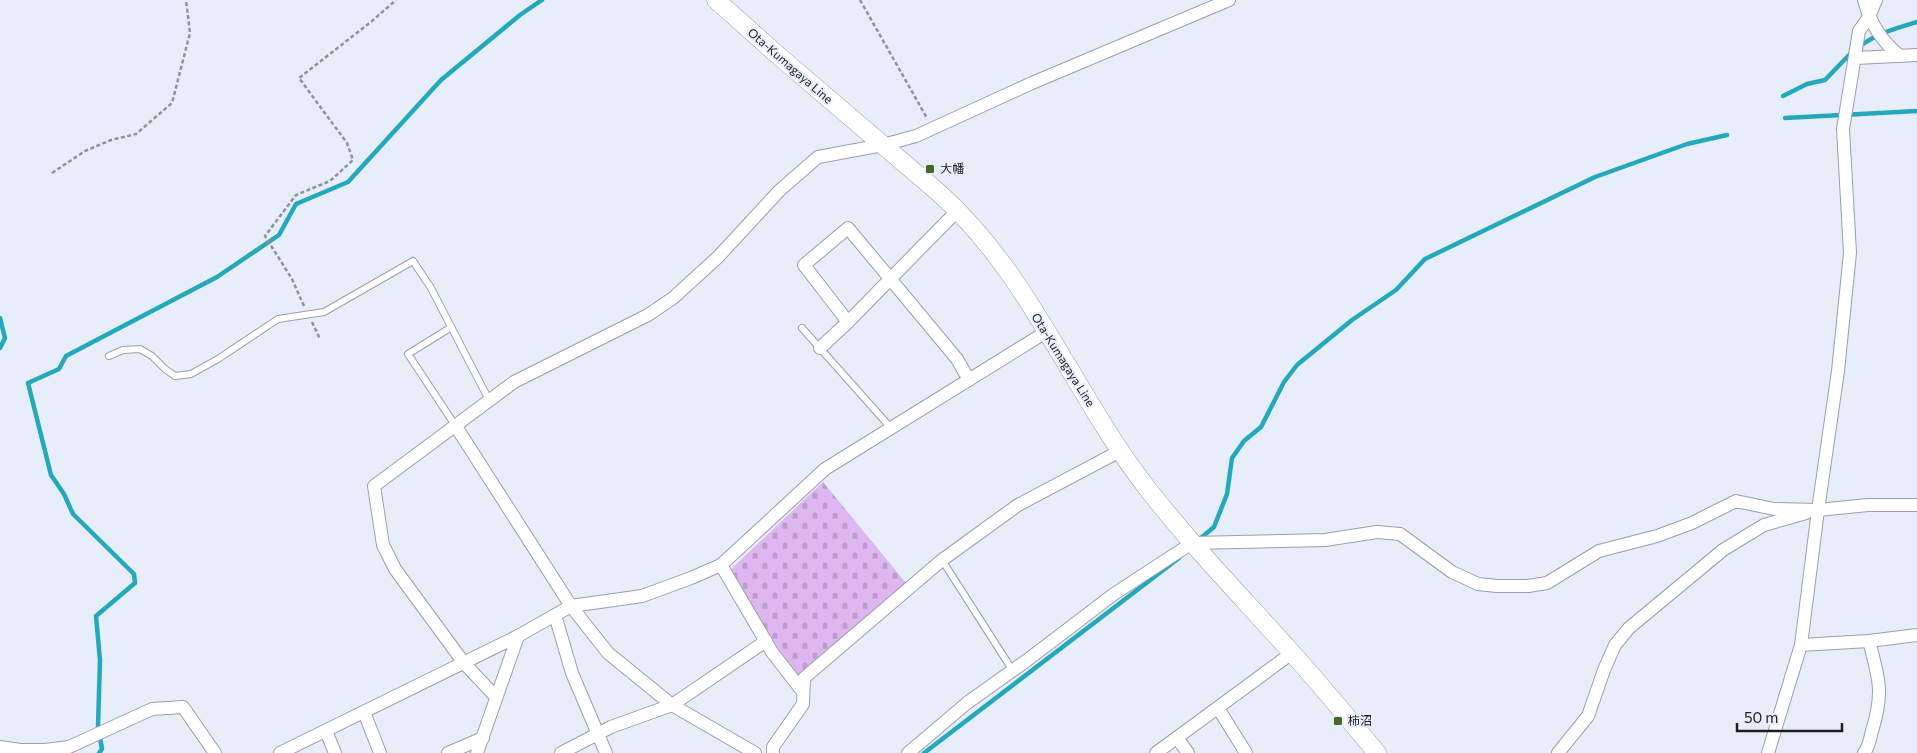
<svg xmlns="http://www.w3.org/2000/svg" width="1917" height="753" viewBox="0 0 1917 753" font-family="Commissioner,'Noto Sans JP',sans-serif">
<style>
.cemetery{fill:url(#cemetery-stones)}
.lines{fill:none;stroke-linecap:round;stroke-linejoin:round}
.stream{stroke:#24a9bc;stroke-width:4.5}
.lane-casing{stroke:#9aa0aa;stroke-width:8}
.street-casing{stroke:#9aa0aa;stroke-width:14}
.secondary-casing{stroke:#9aa0aa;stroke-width:19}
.path{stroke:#8e939b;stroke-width:2.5;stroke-dasharray:4 2.5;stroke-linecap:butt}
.lane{stroke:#fff;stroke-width:6}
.street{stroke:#fff;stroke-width:12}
.secondary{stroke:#fff;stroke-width:18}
.poi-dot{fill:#466922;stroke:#e7eef9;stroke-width:2}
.labels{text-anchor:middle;stroke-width:4;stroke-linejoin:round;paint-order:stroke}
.street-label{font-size:12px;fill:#1c1e22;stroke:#e7eef9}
.poi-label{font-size:12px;fill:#1c1e22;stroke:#e7eef9;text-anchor:start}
</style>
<defs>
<pattern id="cemetery-stones" width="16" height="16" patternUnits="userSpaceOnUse" patternTransform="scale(1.25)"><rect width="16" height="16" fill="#deb7f1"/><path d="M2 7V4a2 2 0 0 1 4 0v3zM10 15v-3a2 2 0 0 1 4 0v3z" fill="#be9dce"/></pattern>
</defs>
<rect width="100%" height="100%" fill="#e7eef9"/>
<path class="cemetery" d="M823 482 906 583 798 678 772 642 730 570Z"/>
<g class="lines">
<g class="stream">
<path d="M1859 47C1875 34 1897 28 1917 22"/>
<path d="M1783 96 1807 84 1825 80 1853 51"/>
<path d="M1785 118 1917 111"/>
<path d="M0 318 5 338 0 348"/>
<path d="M1202 537 1214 527 1227 494 1232 458 1244 441 1261 427 1284 382 1297 365 1352 320 1396 290 1425 259 1595 177 1687 144 1727 135"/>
<path d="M99 753 102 749 98 726 100 660 96 616 135 583 134 574 73 514 64 494 51 475 28 383 59 369 66 356 217 277 279 235 296 204 348 182 441 80 520 15 542 0"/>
<path d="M924 753 1179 558"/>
</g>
<g class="lane-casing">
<g id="lane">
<path d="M450 328 408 354 455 425"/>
<path d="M802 328 891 428"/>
<path d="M109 356 123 350 140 349 152 356 165 369 175 376 191 374 218 359 278 319 324 312 413 261 431 288 489 400"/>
<path d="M942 560 1013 671"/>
</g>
</g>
<g class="street-casing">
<g id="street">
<path d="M1864 0C1870 23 1881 41 1900 56"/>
<path d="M1855 58 1917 55"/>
<path d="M958 210 848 322 804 265 848 228 957 359 969 380"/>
<path d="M820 348 848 322"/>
<path d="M455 425 571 606 608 653 672 705 755 753"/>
<path d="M721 565 772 652 803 692"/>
<path d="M555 615 572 673 606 753"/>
<path d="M1801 645 1869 641 1917 635"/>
<path d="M496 697 464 663 395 569 383 545 374 486 514 382 648 315 673 298 718 257 780 190 818 157 883 145 916 136 1032 83 1229 0"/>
<path d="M1218 708 1246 753"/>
<path d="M364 712 380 753"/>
<path d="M326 731 335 753"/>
<path d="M1177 738 1188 753"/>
<path d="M0 747 20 750H45L69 747 152 709 183 707 215 753"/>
<path d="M280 753 518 636 571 606 642 596 691 578 721 565 825 469 1046 332"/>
<path d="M448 753 483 738"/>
<path d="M477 753 518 636"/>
<path d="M561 753 611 727 672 705 766 641"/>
<path d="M773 753V747L803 704 804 678 942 560 1018 505 1120 451"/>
<path d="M908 753 967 703 1026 661 1114 594 1192 543 1325 540 1377 532 1400 534 1452 572 1478 584 1497 586H1528L1547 583 1599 551 1657 536 1692 523 1736 501 1774 509 1818 510 1868 505H1917"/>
<path d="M1156 753 1292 653"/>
<path d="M1558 753 1588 716 1604 670 1615 645 1629 628 1723 550 1764 525 1806 513"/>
<path d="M1768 753 1801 645 1818 510 1838 371 1850 253 1843 129 1859 31 1869 17 1876 0"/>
<path d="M1864 753C1869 747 1870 738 1872 731 1884 692 1879 679 1869 641"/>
</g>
</g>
<g class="secondary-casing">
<path id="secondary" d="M716 0 780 57 939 193C1030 274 1073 393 1147 488 1192 546 1243 598 1291 652 1321 685 1349 719 1377 753"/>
</g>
<g class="path">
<path d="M860 0 927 118"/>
<path d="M52 173 85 151 111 140 136 134 172 103 190 33 186 0"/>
<path d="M304 306 292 279 265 236 296 195 330 181 353 160 347 143 299 78 372 21 396 0"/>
<path d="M312 322 320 339"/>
</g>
<use href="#lane" class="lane"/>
<use href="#street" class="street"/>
<use href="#secondary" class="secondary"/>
</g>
<g class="poi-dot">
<rect x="925" y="164" width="10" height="10" rx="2.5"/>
<rect x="1333" y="716" width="10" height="10" rx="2.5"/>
</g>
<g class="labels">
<g class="street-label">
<text transform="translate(790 66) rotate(41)" y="4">Ota-Kumagaya Line</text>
<text transform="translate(1063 360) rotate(58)" y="4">Ota-Kumagaya Line</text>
</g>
<g class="poi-label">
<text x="940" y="173">大幡</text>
<text x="1348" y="725">柿沼</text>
</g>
</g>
<path d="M1737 723v8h105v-8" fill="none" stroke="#1c1e22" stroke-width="2.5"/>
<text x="1744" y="723" font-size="15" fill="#1c1e22" stroke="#e7eef9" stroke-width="4" paint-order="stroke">50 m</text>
</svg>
